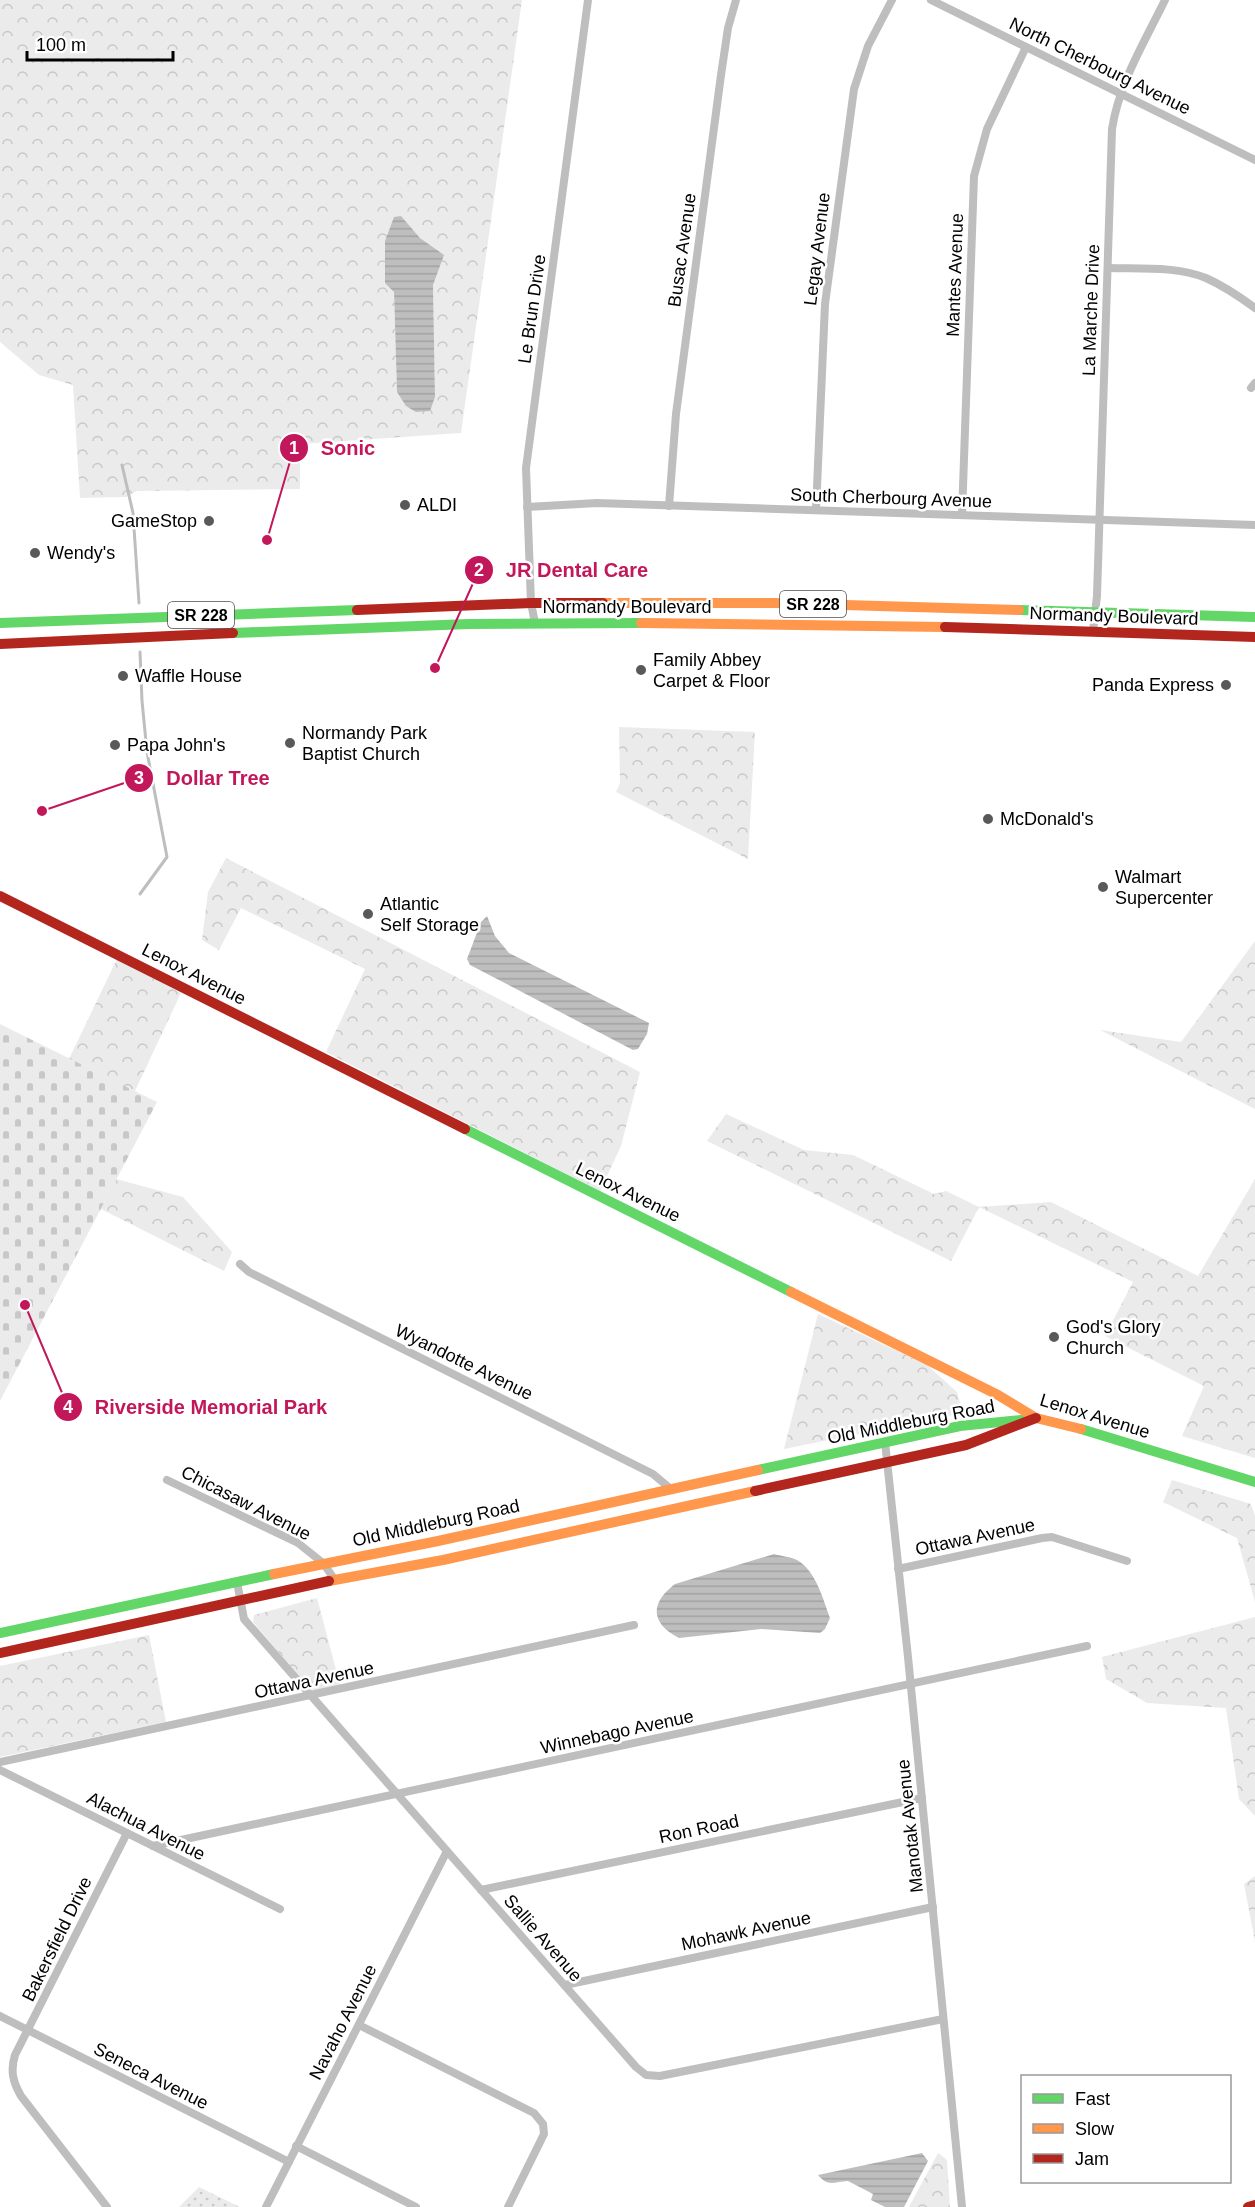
<svg xmlns="http://www.w3.org/2000/svg" width="1255" height="2207" viewBox="0 0 1255 2207" font-family="Helvetica,sans-serif">
<style>
.green{fill:url(#green-dots)}
.forest{fill:url(#forest-crowns);fill-rule:evenodd}
.cemetery{fill:url(#cemetery-stones)}
.water{fill:url(#water-rules)}
.lines{fill:none;stroke-linecap:round;stroke-linejoin:round}
.stream{stroke:#bebebe;stroke-width:3}
.street{stroke:#bebebe;stroke-width:8}
.fast{stroke:#63d668;stroke-width:10}
.slow{stroke:#ff974d;stroke-width:10}
.jam{stroke:#b3261e;stroke-width:10}
.poi-dot{fill:#595959;stroke:#fff;stroke-width:2}
.labels{text-anchor:middle;stroke-width:5;stroke-linejoin:round;paint-order:stroke}
.shield{fill:#fff;stroke:#4c4c4c;stroke-width:1.5}
.shield-label{font-size:16px;font-weight:bold;fill:#000}
.street-label{font-size:18px;fill:#000;stroke:#fff}
.poi-label{font-size:18px;fill:#000;stroke:#fff;text-anchor:start}
.leader{fill:none;stroke:#c2185b;stroke-width:2}
.callout-dot{fill:#c2185b;stroke:#fff;stroke-width:2}
.mark-label{font-size:18px;text-anchor:middle;font-weight:bold;fill:#fff}
.callout-label{font-size:20px;text-anchor:middle;font-weight:bold;fill:#c2185b;stroke:#fff;stroke-width:5;stroke-linejoin:round;paint-order:stroke}
</style>
<defs>
<pattern id="green-dots" width="8" height="8" patternUnits="userSpaceOnUse" patternTransform="scale(1.5)"><rect width="8" height="8" fill="#ebebeb"/><path d="M2 2h.1M6 6h.1" fill="none" stroke="#c8c8c8" stroke-width="1.8" stroke-linecap="round"/></pattern>
<pattern id="forest-crowns" width="20" height="18" patternUnits="userSpaceOnUse" patternTransform="scale(1.5)"><rect width="20" height="18" fill="#ebebeb"/><path d="M2 6a3 3 0 1 1 6 0M12 15a3 3 0 1 1 6 0" fill="none" stroke="#c8c8c8"/></pattern>
<pattern id="cemetery-stones" width="16" height="16" patternUnits="userSpaceOnUse" patternTransform="scale(1.5)"><rect width="16" height="16" fill="#ebebeb"/><path d="M2 7V4a2 2 0 0 1 4 0v3zM10 15v-3a2 2 0 0 1 4 0v3z" fill="#c8c8c8"/></pattern>
<pattern id="water-rules" width="6" height="5" patternUnits="userSpaceOnUse" patternTransform="scale(1.5)"><rect width="6" height="5" fill="#bebebe"/><path d="M0 2.5h6" fill="none" stroke="#a2a2a2"/></pattern>
</defs>
<rect width="100%" height="100%" fill="#fff"/>
<path class="green" d="M199 2187 240 2207H179Z"/>
<g class="forest">
<path d="M0 0H522L461 433 300 444V489L137 491 126 497 80 498 73 385 39 375 0 342ZM400 216 420 238 443 255 433 285 435 397 397 392 394 292Z"/>
<path d="M619 727 755 732 748 859 616 792 620 783Z"/>
<path d="M226 858 640 1072 621 1146 600 1191 326 1052 365 969 241 908 219 950 202 940 208 892Z"/>
<path d="M1255 941V1109L1100 1030 1181 1042Z"/>
<path d="M117 959 181 993 135 1091 69 1059Z"/>
<path d="M726 1114 804 1150 853 1155 934 1194 946 1191 979 1207 1051 1202 1198 1276 1255 1179V1458L1182 1436 1204 1386 1105 1336 1133 1282 979 1207 951 1261 707 1141Z"/>
<path d="M116 1179 183 1197 232 1252 224 1271 101 1209Z"/>
<path d="M818 1314 927 1365 957 1392 963 1413 784 1449Z"/>
<path d="M1172 1480 1251 1504 1255 1516V1602L1237 1538 1163 1502Z"/>
<path d="M317 1598 340 1685 318 1691 311 1690 253 1622 254 1615Z"/>
<path d="M1255 1617V1816L1239 1799 1226 1708 1147 1703 1106 1679 1102 1657Z"/>
<path d="M149 1635 166 1722 0 1757V1666Z"/>
<path d="M1255 1876V1942L1244 1884Z"/>
<path d="M938 2153 947 2160 950 2207H909Z"/>
</g>
<path class="cemetery" d="M0 1024 157 1102 0 1401Z"/>
<g class="water">
<path d="M401 216 420 238 444 255 433 285 435 397 430 411 416 412 406 406 397 392 394 292 385 283V241L394 217Z"/>
<path d="M487 916 495 936 509 953 649 1023 647 1034 638 1049 633 1050 470 965 467 959 481 922Z"/>
<path d="M774 1554C781 1556 791 1557 797 1560 816 1571 823 1599 830 1618L825 1629 820 1633 761 1629 679 1638C650 1623 650 1603 675 1584Z"/>
<path d="M922 2153 928 2161 904 2207H885L871 2200 873 2194 848 2181C833 2182 828 2187 818 2175Z"/>
</g>
<g class="lines">
<g class="stream">
<path d="M122 465 133 513 139 603"/>
<path d="M140 894 167 857 147 752 142 701 140 652"/>
</g>
<g class="street">
<path d="M931 0 1255 160"/>
<path d="M1108 268C1140 269 1176 266 1206 278 1224 286 1240 297 1255 308"/>
<path d="M1251 388 1255 383"/>
<path d="M669 506 676 414 721 75 728 28 736 0"/>
<path d="M527 507 597 503 1255 525"/>
<path d="M816 510 825 304 854 89 868 46 892 0"/>
<path d="M962 515 974 176 987 129 1026 47"/>
<path d="M535 623 531 603 526 468 588 0"/>
<path d="M1093 631 1097 596 1112 129C1119 83 1145 41 1165 0"/>
<path d="M240 1264 249 1272 653 1474 672 1490"/>
<path d="M885 1442 908 1657 962 2207"/>
<path d="M167 1480 298 1543 323 1563 335 1580"/>
<path d="M898 1569 1042 1538 1052 1537 1127 1561"/>
<path d="M237 1582 244 1619 636 2067 646 2075 660 2076 943 2019"/>
<path d="M0 1762 634 1625"/>
<path d="M0 1770 280 1909"/>
<path d="M153 1846 1087 1646"/>
<path d="M481 1890 922 1798"/>
<path d="M565 1985 933 1907"/>
<path d="M0 2016 289 2162"/>
<path d="M359 2025 534 2113 543 2124 544 2134 508 2207"/>
<path d="M296 2146 416 2207"/>
<path d="M107 2207 21 2096C13 2082 10 2071 15 2055L127 1833"/>
<path d="M266 2207 447 1851"/>
</g>
<g class="fast">
<path d="M1019 610 1255 617"/>
<path d="M0 623 357 610"/>
<path d="M233 633 469 624 641 623"/>
<path d="M465 1129 791 1292"/>
<path d="M1081 1429 1255 1482"/>
<path d="M758 1470 960 1426 1021 1420"/>
<path d="M0 1633 274 1574"/>
</g>
<g class="slow">
<path d="M603 603H775L1019 610"/>
<path d="M641 623 945 627"/>
<path d="M791 1292 998 1395 1036 1418 1081 1429"/>
<path d="M274 1574 438 1541 758 1470"/>
<path d="M329 1581 443 1560 755 1491"/>
</g>
<g class="jam">
<path d="M357 610 531 603H603"/>
<path d="M945 627 1255 637"/>
<path d="M0 644 233 633"/>
<path d="M0 896 465 1129"/>
<path d="M755 1491 966 1445 1036 1418"/>
<path d="M0 1653 329 1581"/>
<path d="M1248 2207 1255 2205"/>
</g>
</g>
<g class="poi-dot">
<circle cx="405" cy="505" r="6"/>
<circle cx="209" cy="521" r="6"/>
<circle cx="35" cy="553" r="6"/>
<circle cx="641" cy="670" r="6"/>
<circle cx="123" cy="676" r="6"/>
<circle cx="1226" cy="685" r="6"/>
<circle cx="290" cy="743" r="6"/>
<circle cx="115" cy="745" r="6"/>
<circle cx="988" cy="819" r="6"/>
<circle cx="1103" cy="887" r="6"/>
<circle cx="368" cy="914" r="6"/>
<circle cx="1054" cy="1337" r="6"/>
</g>
<g class="labels">
<g class="shield">
<rect x="780" y="591" width="66" height="26" rx="4.5"/>
<rect x="168" y="602" width="66" height="26" rx="4.5"/>
</g>
<g class="shield-label">
<text x="813" y="610">SR 228</text>
<text x="201" y="621">SR 228</text>
</g>
<g class="street-label">
<text transform="translate(1100 66) rotate(26)" y="6">North Cherbourg Avenue</text>
<text transform="translate(817 249) rotate(-83)" y="6">Legay Avenue</text>
<text transform="translate(682 250) rotate(-82)" y="6">Busac Avenue</text>
<text transform="translate(955 275) rotate(-88)" y="6">Mantes Avenue</text>
<text transform="translate(532 309) rotate(-82)" y="6">Le Brun Drive</text>
<text transform="translate(1091 310) rotate(-88)" y="6">La Marche Drive</text>
<text transform="translate(891 498) rotate(2)" y="6">South Cherbourg Avenue</text>
<text x="627" y="613">Normandy Boulevard</text>
<text transform="translate(1114 616) rotate(2)" y="6">Normandy Boulevard</text>
<text transform="translate(194 974) rotate(27)" y="6">Lenox Avenue</text>
<text transform="translate(628 1192) rotate(26)" y="6">Lenox Avenue</text>
<text transform="translate(464 1362) rotate(26)" y="6">Wyandotte Avenue</text>
<text transform="translate(1095 1416) rotate(17)" y="6">Lenox Avenue</text>
<text transform="translate(911 1422) rotate(-11)" y="6">Old Middleburg Road</text>
<text transform="translate(246 1503) rotate(27)" y="6">Chicasaw Avenue</text>
<text transform="translate(436 1523) rotate(-12)" y="6">Old Middleburg Road</text>
<text transform="translate(975 1537) rotate(-12)" y="6">Ottawa Avenue</text>
<text transform="translate(314 1680) rotate(-12)" y="6">Ottawa Avenue</text>
<text transform="translate(617 1732) rotate(-12)" y="6">Winnebago Avenue</text>
<text transform="translate(146 1826) rotate(27)" y="6">Alachua Avenue</text>
<text transform="translate(910 1826) rotate(-96)" y="6">Manotak Avenue</text>
<text transform="translate(699 1829) rotate(-12)" y="6">Ron Road</text>
<text transform="translate(746 1931) rotate(-12)" y="6">Mohawk Avenue</text>
<text transform="translate(543 1938) rotate(49)" y="6">Sallie Avenue</text>
<text transform="translate(57 1939) rotate(-64)" y="6">Bakersfield Drive</text>
<text transform="translate(343 2022) rotate(-63)" y="6">Navaho Avenue</text>
<text transform="translate(151 2076) rotate(27)" y="6">Seneca Avenue</text>
</g>
<g class="poi-label">
<text x="417" y="511">ALDI</text>
<text x="197" y="527" text-anchor="end">GameStop</text>
<text x="47" y="559">Wendy's</text>
<text x="653" y="666">Family Abbey<tspan x="653" dy="21">Carpet &amp; Floor</tspan></text>
<text x="135" y="682">Waffle House</text>
<text x="1214" y="691" text-anchor="end">Panda Express</text>
<text x="302" y="739">Normandy Park<tspan x="302" dy="21">Baptist Church</tspan></text>
<text x="127" y="751">Papa John's</text>
<text x="1000" y="825">McDonald's</text>
<text x="1115" y="883">Walmart<tspan x="1115" dy="21">Supercenter</tspan></text>
<text x="380" y="910">Atlantic<tspan x="380" dy="21">Self Storage</tspan></text>
<text x="1066" y="1333">God's Glory<tspan x="1066" dy="21">Church</tspan></text>
</g>
</g>
<path class="leader" d="M267 540L294 448M435 668L479 570M42 811L139 778M25 1305L68 1407"/>
<g class="callout-dot">
<circle cx="267" cy="540" r="6"/>
<circle cx="435" cy="668" r="6"/>
<circle cx="42" cy="811" r="6"/>
<circle cx="25" cy="1305" r="6"/>
<circle cx="294" cy="448" r="15"/>
<circle cx="479" cy="570" r="15"/>
<circle cx="139" cy="778" r="15"/>
<circle cx="68" cy="1407" r="15"/>
</g>
<g class="mark-label">
<text x="294" y="454">1</text>
<text x="479" y="576">2</text>
<text x="139" y="784">3</text>
<text x="68" y="1413">4</text>
</g>
<g class="callout-label">
<text x="348" y="455">Sonic</text>
<text x="577" y="577">JR Dental Care</text>
<text x="218" y="785">Dollar Tree</text>
<text x="211" y="1414">Riverside Memorial Park</text>
</g>
<rect x="1021" y="2075" width="210" height="108" fill="#ffffff" stroke="#999999" stroke-width="1.5"/>
<rect x="1033" y="2094" width="30" height="9" fill="#63d668" stroke="#999999" stroke-width="1.5"/>
<text x="1075" y="2105" font-size="18" fill="#000000">Fast</text>
<rect x="1033" y="2124" width="30" height="9" fill="#ff974d" stroke="#999999" stroke-width="1.5"/>
<text x="1075" y="2135" font-size="18" fill="#000000">Slow</text>
<rect x="1033" y="2154" width="30" height="9" fill="#b3261e" stroke="#999999" stroke-width="1.5"/>
<text x="1075" y="2165" font-size="18" fill="#000000">Jam</text>
<path d="M27 51v9h146v-9" fill="none" stroke="#000000" stroke-width="3"/>
<text x="36" y="51" font-size="18" fill="#000000" stroke="#ffffff" stroke-width="4.5" paint-order="stroke">100 m</text>
</svg>
